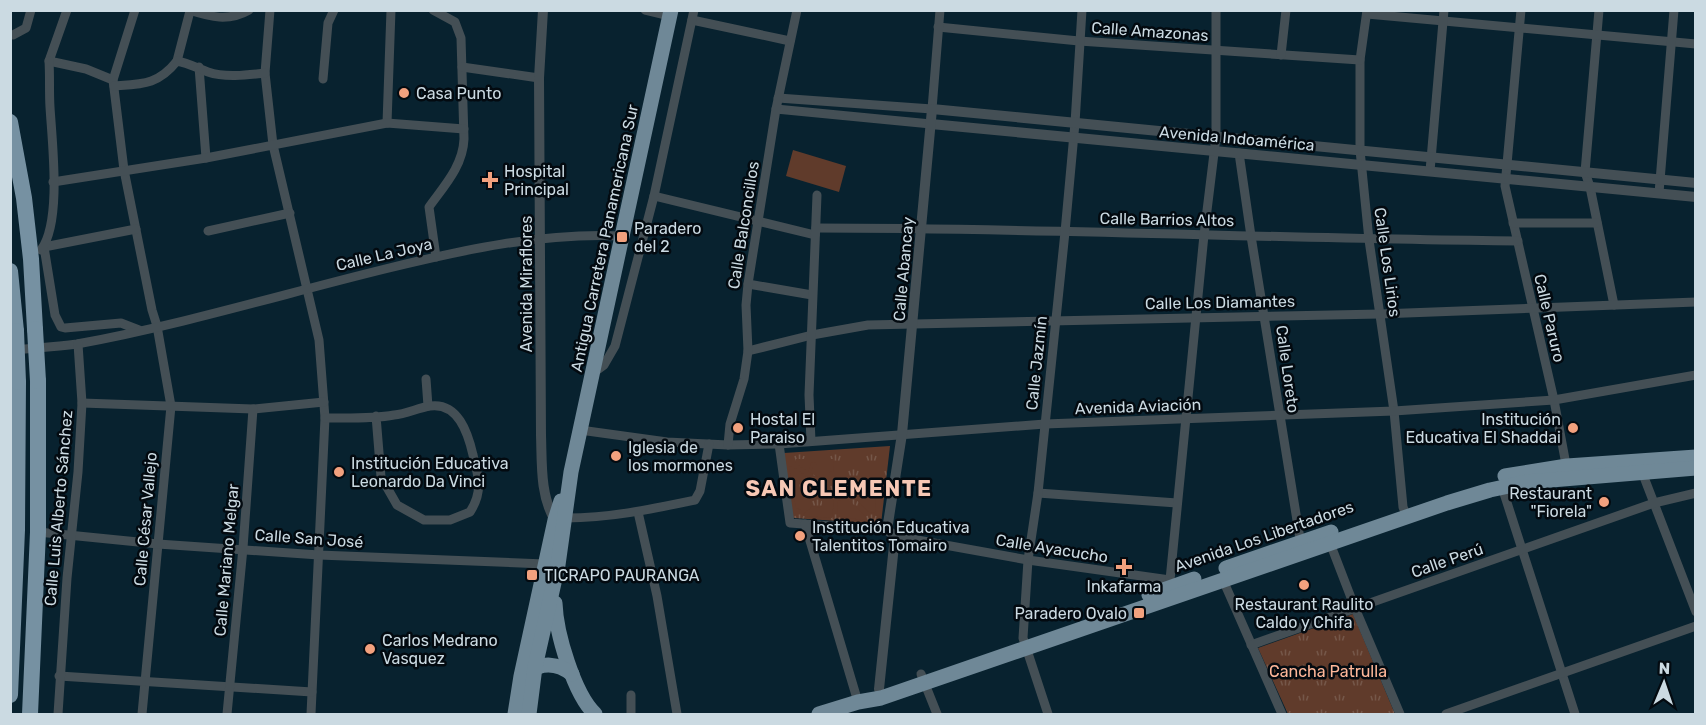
<svg xmlns="http://www.w3.org/2000/svg" width="1706" height="725" viewBox="0 0 1706 725" font-family="Rubik,sans-serif">
<style>
.park{fill:url(#park-tufts)}
.garden{fill:#603b2b}
.lines{fill:none;stroke-linecap:round;stroke-linejoin:round}
.minor{stroke:#444f55;stroke-width:9}
.tertiary{stroke:#444f55;stroke-width:10}
.trunk{stroke:#6f8897;stroke-width:15}
.motorway{stroke:#7691a2;stroke-width:16}
.motorway-bridge{stroke:#7691a2;stroke-width:16}
.poi-dot{fill:#f2a17e;stroke:#030a10;stroke-width:2}
.labels{text-anchor:middle;stroke-width:5;stroke-linejoin:round;paint-order:stroke}
.street-label{font-size:16px;fill:#cbdae2;stroke:#030a10}
.poi-label{font-size:16px;fill:#cbdae2;stroke:#030a10;text-anchor:start}
.park-label{font-size:16px;fill:#feb799;stroke:#030a10}
.district-label{font-size:22px;font-weight:bold;letter-spacing:1.5px;fill:#f7c8b5;stroke:#030a10}
</style>
<defs>
<pattern id="park-tufts" width="24" height="20" patternUnits="userSpaceOnUse" patternTransform="scale(1.5)"><rect width="24" height="20" fill="#603b2b"/><path d="M3 7l-1-3M5 7V3M7 7l1-3M15 17l-1-3M17 17v-4M19 17l1-3" fill="none" stroke="#755749"/></pattern>
</defs>
<rect width="100%" height="100%" fill="#08222f"/>
<g class="park">
<path d="M890 446 881 524 793 518 784 453Z"/>
<path d="M1353 614 1395 714H1288L1258 648Z"/>
</g>
<g class="garden">
<path d="M793 150 846 166 839 192 786 176Z"/>
<path d="M796 459H833L834 471 830 472 823 479 810 473 813 467 817 465 815 462 811 463 808 472 795 463Z"/>
<path d="M792 466 806 476 803 481 799 483 800 488H806L805 481 808 477 822 483 824 492 820 496H812L810 502 801 510 796 508 789 467Z"/>
<path d="M872 479 877 481 875 512 870 513 850 494 851 492 864 495Z"/>
<path d="M827 496 834 500 832 518 804 516 803 514 813 506 819 508 822 506V499Z"/>
<path d="M847 498 866 517 865 520 837 517 838 501Z"/>
</g>
<g class="lines">
<g class="minor">
<path d="M67 10 49 61 86 69 113 80"/>
<path d="M135 10 113 80 124 170 152 310 157 326 171 406 142 714"/>
<path d="M189 10C211 17 228 22 249 10"/>
<path d="M270 10 265 73 273 145 319 340 325 418 311 714"/>
<path d="M433 10 455 22 461 38 464 139C463 166 444 186 429 207L436 257"/>
<path d="M645 10 670 16"/>
<path d="M1367 10 1360 60V150L1369 240 1394 411 1403 507 1407 517"/>
<path d="M1521 10 1505 186 1554 400 1567 470"/>
<path d="M1599 10 1585 172 1590 187 1614 305"/>
<path d="M1367 14 1696 44"/>
<path d="M692 20 790 41"/>
<path d="M938 27 1079 41 1360 60"/>
<path d="M13 35 26 28 31 10"/>
<path d="M1281 55 1286 10"/>
<path d="M177 61 190 11"/>
<path d="M199 67 206 158"/>
<path d="M462 67 539 78"/>
<path d="M323 79 328 23 334 10"/>
<path d="M114 86C142 84 158 85 177 61 188 63 197 68 208 72 225 78 248 75 265 73"/>
<path d="M778 98 932 109 940 10"/>
<path d="M776 109 931 124"/>
<path d="M387 123 391 10"/>
<path d="M1239 153 1251 236 1301 545"/>
<path d="M1430 171 1444 10"/>
<path d="M53 182 206 158 387 123 464 129"/>
<path d="M1659 193 1674 10"/>
<path d="M654 196 815 235"/>
<path d="M1513 223H1597"/>
<path d="M816 228C1050 228 1284 239 1518 241"/>
<path d="M136 229 44 247 55 315 61 327 65 328 121 323 139 330"/>
<path d="M208 231 290 213"/>
<path d="M41 250C62 222 52 142 50 107 49 92 50 76 49 61"/>
<path d="M748 284 812 295"/>
<path d="M13 350C34 348 56 347 77 344 181 325 283 294 385 269 462 250 543 232 623 236"/>
<path d="M748 351 812 335 868 325 1380 314 1696 302"/>
<path d="M593 373 604 365 615 346 654 196 694 10"/>
<path d="M426 379 428 406"/>
<path d="M82 403 253 409 324 402"/>
<path d="M325 418C347 418 372 419 394 415 406 414 418 408 430 406 458 402 468 433 473 455 479 478 483 492 470 512L450 520H424L397 505 381 477 376 416"/>
<path d="M580 430 667 442 728 445 779 444 1045 424 1394 411 1554 400 1696 375"/>
<path d="M811 441 809 395 817 195"/>
<path d="M779 444 790 523 887 530"/>
<path d="M728 445 730 424 744 379 748 351 746 305 748 284 776 109 797 10"/>
<path d="M1642 472 1696 612"/>
<path d="M1502 487 1575 714"/>
<path d="M1038 493 1177 503"/>
<path d="M638 512 657 596 677 714"/>
<path d="M566 518C610 518 652 509 695 500L700 491 709 444"/>
<path d="M805 524 858 702"/>
<path d="M38 532 158 544 319 555 545 564"/>
<path d="M895 536 1028 560 1170 580"/>
<path d="M1330 543 1355 608 1400 714"/>
<path d="M1170 580 1204 235 1216 137V10"/>
<path d="M1223 580 1282 714"/>
<path d="M1251 645 1654 503 1696 493"/>
<path d="M921 674 937 714"/>
<path d="M59 676 312 692"/>
<path d="M58 714 67 578 78 472 82 403 78 344"/>
<path d="M227 714 243 548 253 409"/>
<path d="M631 714V695"/>
<path d="M1048 714 1023 638 1028 560 1038 493 1065 232 1075 123 1082 10"/>
<path d="M1446 714 1696 626"/>
</g>
<g class="tertiary">
<path d="M543 10 539 78 541 435C542 463 540 496 555 520"/>
<path d="M931 124 1696 197"/>
<path d="M879 689 895 536 887 530 902 434 932 109 1696 183"/>
</g>
<g class="trunk">
<path d="M1505 476 1567 466 1696 457"/>
<path d="M1226 568 1331 532"/>
<path d="M1149 595 1194 579"/>
<path d="M555 603C556 633 574 694 595 714"/>
<path d="M528 672C542 662 558 663 572 674"/>
<path d="M515 714 521 676 555 520 561 501"/>
<path d="M529 714 535 667 558 565 571 472 671 10"/>
<path d="M819 714 858 702 881 698 1447 503 1490 490 1527 482 1696 468"/>
</g>
<g class="motorway">
<path d="M10 122 24 198 31 259 35 329"/>
<path d="M10 271 16 331"/>
<path d="M10 695 17 530 18 382"/>
<path d="M30 714 38 532V381"/>
</g>
<g class="motorway-bridge">
<path d="M35 329 38 381"/>
<path d="M16 331 18 382"/>
</g>
</g>
<g class="poi-dot">
<circle cx="404" cy="93" r="6"/>
<path d="M487 171h6v6h6v6h-6v6h-6v-6h-6v-6h6z"/>
<rect x="616" y="231" width="12" height="12" rx="3"/>
<circle cx="738" cy="428" r="6"/>
<circle cx="1573" cy="428" r="6"/>
<circle cx="616" cy="456" r="6"/>
<circle cx="339" cy="472" r="6"/>
<circle cx="1604" cy="502" r="6"/>
<circle cx="800" cy="536" r="6"/>
<path d="M1121 558h6v6h6v6h-6v6h-6v-6h-6v-6h6z"/>
<rect x="526" y="569" width="12" height="12" rx="3"/>
<circle cx="1304" cy="585" r="6"/>
<rect x="1133" y="607" width="12" height="12" rx="3"/>
<circle cx="370" cy="649" r="6"/>
</g>
<g class="labels">
<g class="street-label">
<text transform="translate(1150 31) rotate(4)" y="6">Calle Amazonas</text>
<text transform="translate(1237 138) rotate(5)" y="6">Avenida Indoamérica</text>
<text transform="translate(1167 219) rotate(1)" y="6">Calle Barrios Altos</text>
<text transform="translate(743 225) rotate(-81)" y="6">Calle Balconcillos</text>
<text transform="translate(604 238) rotate(-78)" y="6">Antigua Carretera Panamericana Sur</text>
<text transform="translate(384 254) rotate(-13)" y="6">Calle La Joya</text>
<text transform="translate(1388 262) rotate(82)" y="6">Calle Los Lirios</text>
<text transform="translate(903 269) rotate(-85)" y="6">Calle Abancay</text>
<text transform="translate(526 284) rotate(-90)" y="6">Avenida Miraflores</text>
<text transform="translate(1220 302) rotate(-1)" y="6">Calle Los Diamantes</text>
<text transform="translate(1550 318) rotate(77)" y="6">Calle Paruro</text>
<text transform="translate(1036 363) rotate(-84)" y="6">Calle Jazmín</text>
<text transform="translate(1288 369) rotate(82)" y="6">Calle Loreto</text>
<text transform="translate(1138 406) rotate(-2)" y="6">Avenida Aviación</text>
<text transform="translate(58 508) rotate(-85)" y="6">Calle Luis Alberto Sánchez</text>
<text transform="translate(145 519) rotate(-85)" y="6">Calle César Vallejo</text>
<text transform="translate(1264 536) rotate(-19)" y="6">Avenida Los Libertadores</text>
<text transform="translate(309 538) rotate(4)" y="6">Calle San José</text>
<text transform="translate(1052 548) rotate(9)" y="6">Calle Ayacucho</text>
<text transform="translate(226 560) rotate(-85)" y="6">Calle Mariano Melgar</text>
<text transform="translate(1447 560) rotate(-19)" y="6">Calle Perú</text>
</g>
<g class="poi-label">
<text x="416" y="99">Casa Punto</text>
<text x="504" y="177">Hospital<tspan x="504" dy="18">Principal</tspan></text>
<text x="634" y="234">Paradero<tspan x="634" dy="18">del 2</tspan></text>
<text x="750" y="425">Hostal El<tspan x="750" dy="18">Paraiso</tspan></text>
<text x="1561" y="425" text-anchor="end">Institución<tspan x="1561" dy="18">Educativa El Shaddai</tspan></text>
<text x="628" y="453">Iglesia de<tspan x="628" dy="18">los mormones</tspan></text>
<text x="351" y="469">Institución Educativa<tspan x="351" dy="18">Leonardo Da Vinci</tspan></text>
<text x="1592" y="499" text-anchor="end">Restaurant<tspan x="1592" dy="18">"Fiorela"</tspan></text>
<text x="812" y="533">Institución Educativa<tspan x="812" dy="18">Talentitos Tomairo</tspan></text>
<text x="544" y="581">TICRAPO PAURANGA</text>
<text x="1124" y="592" text-anchor="middle">Inkafarma</text>
<text x="1304" y="610" text-anchor="middle">Restaurant Raulito<tspan x="1304" dy="18">Caldo y Chifa</tspan></text>
<text x="1127" y="619" text-anchor="end">Paradero Ovalo</text>
<text x="382" y="646">Carlos Medrano<tspan x="382" dy="18">Vasquez</tspan></text>
</g>
<g class="park-label">
<text x="1328" y="677">Cancha Patrulla</text>
</g>
<g class="district-label">
<text x="839" y="496">SAN CLEMENTE</text>
</g>
</g>
<rect width="1706" height="725" fill="none" stroke="#cbdae2" stroke-width="24"/>
<g transform="translate(1664 683) rotate(2)" stroke="#030a10" stroke-width="4.5" paint-order="stroke">
<path d="M0-4.5L10 22L0 15L-10 22Z" fill="#cbdae2"/>
<text y="-9" font-size="16" font-weight="bold" text-anchor="middle" fill="#cbdae2">N</text>
</g>
</svg>
